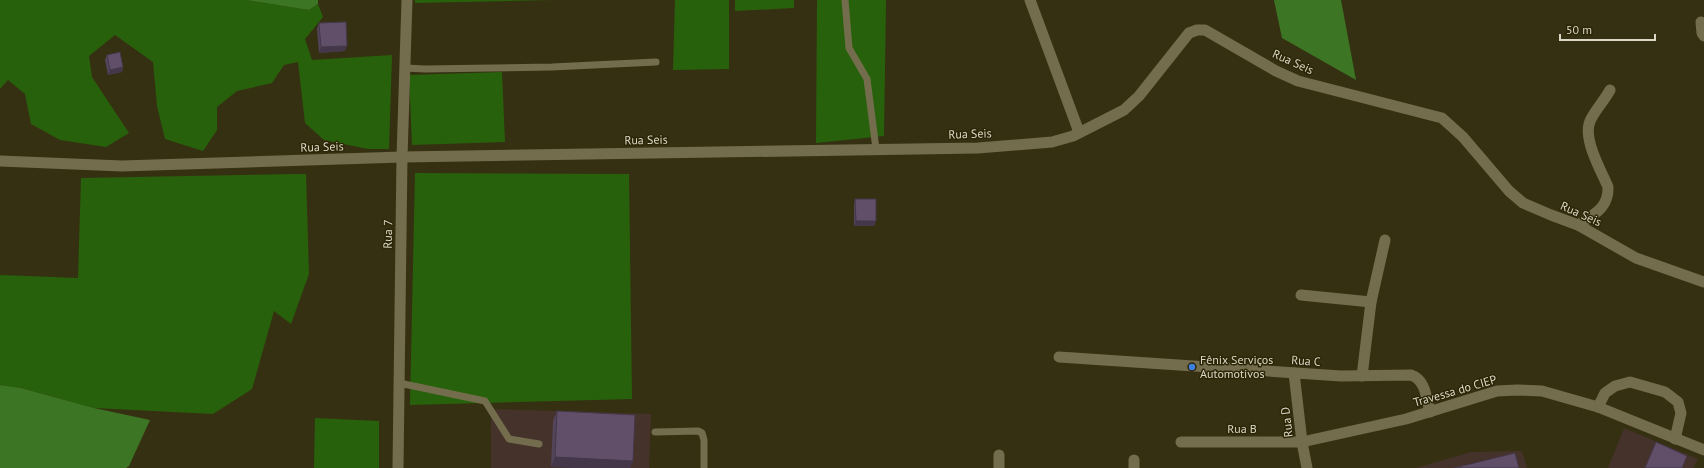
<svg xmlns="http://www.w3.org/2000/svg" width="1704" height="468" viewBox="0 0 1704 468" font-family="'PT Sans',sans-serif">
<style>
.education{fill:#45332b}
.green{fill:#28610b}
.forest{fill:#3c7625}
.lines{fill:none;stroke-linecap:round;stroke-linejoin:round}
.service{stroke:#736d4d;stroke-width:7}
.minor{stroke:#736d4d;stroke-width:11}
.wall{fill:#53445a}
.shaded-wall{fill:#44374a}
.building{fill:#614f69;stroke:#44374a}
.shop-dot{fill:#3f7fe0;stroke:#2c2607;stroke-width:1.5}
.labels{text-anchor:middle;stroke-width:3;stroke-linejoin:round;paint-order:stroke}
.street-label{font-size:12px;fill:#dad7c6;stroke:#2c2607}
.poi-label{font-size:12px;fill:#dad7c6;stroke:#2c2607;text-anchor:start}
</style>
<rect width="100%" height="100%" fill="#363012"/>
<g class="education">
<path d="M491 409 651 414 649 468H491Z"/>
<path d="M1624 428 1698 459 1693 468H1608Z"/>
<path d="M1522 451 1527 468H1416L1471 452Z"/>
</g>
<g class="green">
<path d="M0 0H246L309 10 318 4 323 17 305 39 312 60 392 55 389 149H368L324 140 305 123 298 62 284 65 272 83 237 91 217 107V130L203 151 165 139 157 106 153 62 115 35 89 56 92 77 129 133 106 147 60 140 31 124 25 94 8 80 0 89Z"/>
<path d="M415 0H553L415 3Z"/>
<path d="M675 0H729V69L673 70Z"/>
<path d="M735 0H794V8L735 11Z"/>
<path d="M817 0H886L884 136 816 143Z"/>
<path d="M502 72 505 142 412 145 409 75Z"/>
<path d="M415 173 629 174 632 399 410 405Z"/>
<path d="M298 174H306L309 274 291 324 274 311 252 389 213 414 94 408 21 388 0 385V275L78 278 81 178Z"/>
<path d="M315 418 379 421V468H314Z"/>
</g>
<g class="forest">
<path d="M246 0H318V4L309 10Z"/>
<path d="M1274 0H1341L1356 80 1282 38Z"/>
<path d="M0 385 21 388 94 408 150 420 129 466 126 468H0Z"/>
</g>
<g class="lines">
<g class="service">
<path d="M845 0 849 48 867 79 876 149"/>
<path d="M405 68 425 69 552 67 656 62"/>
<path d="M399 383 485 401 509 439 539 444"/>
<path d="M655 432 698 431 702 433 704 440V468"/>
</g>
<g class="minor">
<path d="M1030 0 1079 132"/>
<path d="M1701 22 1702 33 1704 36"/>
<path d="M0 161 122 166 402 157 978 148 1052 142 1073 136 1124 110 1139 96 1189 33 1197 30H1205L1276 71 1298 81 1442 118 1463 137 1509 191 1523 203 1551 215 1578 225 1636 258 1704 282"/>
<path d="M1578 225C1593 215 1609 208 1608 187 1601 170 1581 137 1591 119 1596 109 1604 101 1610 90"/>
<path d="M1301 295 1371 302"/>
<path d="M1059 357 1341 376 1411 375C1426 380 1426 398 1430 412"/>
<path d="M1294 373 1302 442 1307 468"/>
<path d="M1362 376 1371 302 1385 240"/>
<path d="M1598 407 1605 393 1615 386 1630 382 1665 392 1678 402 1681 413 1675 439"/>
<path d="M1181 442H1302L1406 419 1497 391 1517 390 1542 391 1598 407 1704 450"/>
<path d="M1134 460V468"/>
<path d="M398 468 402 157 407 0"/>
<path d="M999 468V455"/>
</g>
</g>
<g class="wall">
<path d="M319 23 345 51 319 53 317 29Z"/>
<path d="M107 55 123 67 122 72 108 75 105 60Z"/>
<path d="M855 199 876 221 874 226H854V204Z"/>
<path d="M557 411 633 461 551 467 553 421Z"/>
</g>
<g class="shaded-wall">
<path d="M347 46 345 51 319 53 321 47Z"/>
<path d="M123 67 122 72 108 75 110 70Z"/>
<path d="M856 221H876L874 226H854Z"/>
<path d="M555 457 633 461 630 468H571L551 467Z"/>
</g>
<g class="building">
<path d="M346 22 347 46 321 47 319 23Z"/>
<path d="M120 52 123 67 110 70 107 55Z"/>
<path d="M855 199H876V221H856Z"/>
<path d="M557 411 635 415 633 461 555 457Z"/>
<path d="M1656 442 1687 456 1682 468H1645Z"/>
<path d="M1515 453 1519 468H1454Z"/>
</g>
<circle class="shop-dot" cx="1192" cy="367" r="4"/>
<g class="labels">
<g class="street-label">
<text transform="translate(1293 62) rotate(24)" y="4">Rua Seis</text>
<text transform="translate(970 134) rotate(-2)" y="4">Rua Seis</text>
<text transform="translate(646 140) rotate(-1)" y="4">Rua Seis</text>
<text transform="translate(322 147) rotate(-2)" y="4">Rua Seis</text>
<text transform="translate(1581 214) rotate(24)" y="4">Rua Seis</text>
<text transform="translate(388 234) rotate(-89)" y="4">Rua 7</text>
<text transform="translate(1306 361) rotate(4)" y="4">Rua C</text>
<text transform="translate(1455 391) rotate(-16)" y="4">Travessa do CIEP</text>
<text transform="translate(1287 422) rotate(-97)" y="4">Rua D</text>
<text x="1242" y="433">Rua B</text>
</g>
<g class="poi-label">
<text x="1200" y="364">Fênix Serviços<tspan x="1200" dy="14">Automotivos</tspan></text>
</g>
</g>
<path d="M1560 34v6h95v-6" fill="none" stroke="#dad7c6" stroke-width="2"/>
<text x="1566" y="34" font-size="12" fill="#dad7c6" stroke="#2c2607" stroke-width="3" paint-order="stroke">50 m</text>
</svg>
